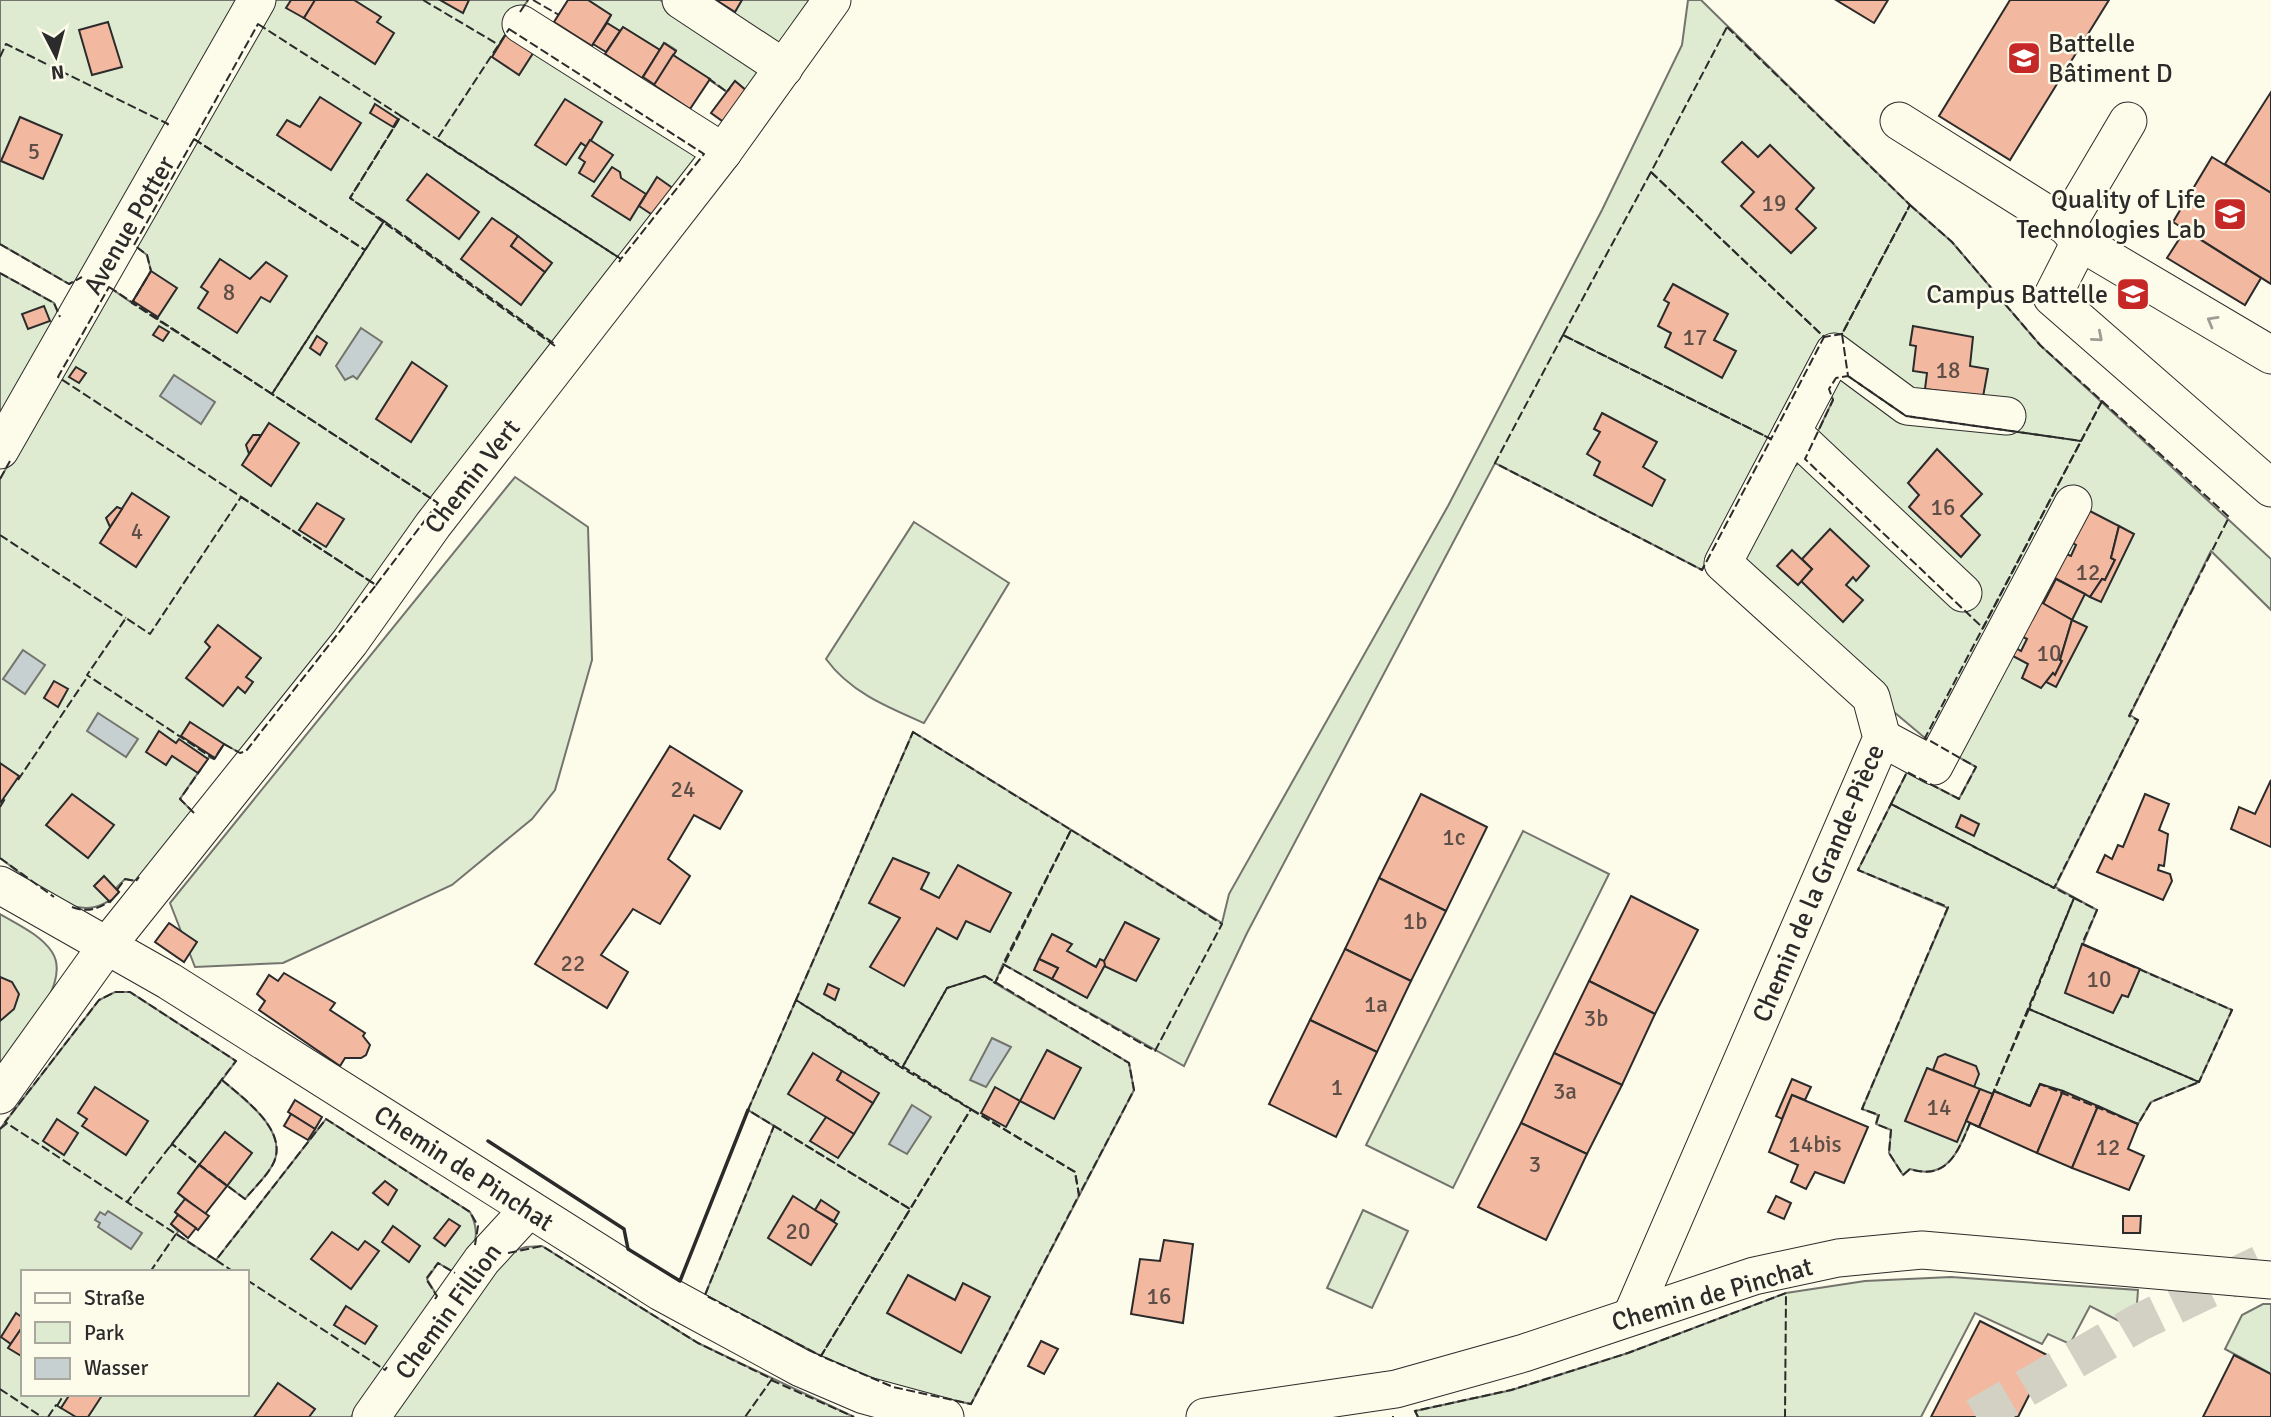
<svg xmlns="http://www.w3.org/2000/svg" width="2271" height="1417" viewBox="0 0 2271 1417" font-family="Signika,sans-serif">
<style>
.green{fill:#deebd1;stroke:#74746e;stroke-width:2;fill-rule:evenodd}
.water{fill:#c7d0d0;stroke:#74746e;stroke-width:2}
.building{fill:#f2b8a0;stroke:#2b2b2b;stroke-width:2}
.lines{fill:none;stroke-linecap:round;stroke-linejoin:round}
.major-tunnel{stroke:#d3d1c4;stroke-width:38;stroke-dasharray:38 19;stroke-linecap:butt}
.minor-casing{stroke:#2b2b2b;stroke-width:39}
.minor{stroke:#fdfbea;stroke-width:37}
.fence{stroke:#2b2b2b;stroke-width:2;stroke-dasharray:9 3.5;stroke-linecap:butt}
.wall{stroke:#2b2b2b;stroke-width:3.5}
.oneway{stroke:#9e9d94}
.labels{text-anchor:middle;stroke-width:5;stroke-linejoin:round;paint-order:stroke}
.number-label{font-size:23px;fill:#5d4e48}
.poi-label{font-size:26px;fill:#2b2b2b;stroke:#fdfbea;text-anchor:end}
.street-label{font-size:26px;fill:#2b2b2b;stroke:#fdfbea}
</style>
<rect width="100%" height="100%" fill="#fdfbea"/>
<g class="green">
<path d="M0 0H238L81 279 69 284 0 244Z"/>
<path d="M271 0H528L509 29 704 154 376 585 240 753 224 744 214 759 209 757 180 799 194 813 136 881 125 879 116 888 119 892C80 934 35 883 0 858V479L109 287 132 303 151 271 147 255 134 245Z"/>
<path d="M588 0H660L765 68 748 92 735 81 727 92 673 55 676 50 665 43 660 50 623 27 620 31 607 23 611 15Z"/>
<path d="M716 0H815L778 53 729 22 735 12Z"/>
<path d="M1688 0H1701L1910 205 1952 242 2040 345 2271 559V610L2211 551 2130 715 2138 720 2055 887 2097 910 2083 944 2232 1010 2199 1082 2151 1102 2138 1124 2040 1084 2030 1106 1995 1091 1979 1127 1970 1123C1958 1152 1947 1181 1910 1169L1903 1175 1889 1153 1891 1130 1876 1124 1878 1115 1862 1109 1948 908 1858 870 1907 772 1959 799 1976 767 1925 738 1894 712 1864 672 1747 567 1745 556 1784 475 1805 458 1833 400 1829 389 1836 378 1848 376 1842 334 1824 337 1702 570 1495 463 1247 933 1184 1066 1003 964 995 983 1129 1063 1134 1090 971 1404 893 1387 821 1356 705 1295 774 1126 748 1110 913 732 1222 923 1229 894 1448 506 1602 210 1682 45Z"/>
<path d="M0 273 54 303 60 317 0 422Z"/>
<path d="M515 477 588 527 592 660 555 790 532 819 452 885 283 963 195 967 170 903Z"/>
<path d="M914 522 1009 583 924 723C887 707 850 692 826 659Z"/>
<path d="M1523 831 1609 874 1453 1188 1366 1145Z"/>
<path d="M0 914C17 924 41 935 52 952 73 984 19 1040 0 1065Z"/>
<path d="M115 992H130L236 1061 222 1080C243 1098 290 1131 273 1164 267 1176 254 1188 245 1199L199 1165 178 1193 185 1199 175 1212 178 1215 171 1224 178 1231 177 1234 216 1260 326 1119 470 1212C484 1239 471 1251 455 1273L438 1263 427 1279 437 1296 351 1417H0V1129L99 1000ZM23 1272H247V1394H23Z"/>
<path d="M1363 1210 1408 1231 1372 1308 1327 1288Z"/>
<path d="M542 1246 698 1343 854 1417H385L507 1253 526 1247Z"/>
<path d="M1951 1277 2138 1290 2137 1304 2129 1326 2090 1306 2070 1344 2048 1334 2042 1344 1975 1313 1921 1417H1418L1415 1411 1512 1390 1628 1353 1786 1293 1865 1281Z"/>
<path d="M2263 1304H2271V1374L2225 1349 2242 1315Z"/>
</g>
<g class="water">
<path d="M361 328 382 342 357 379 353 376 345 380 336 366Z"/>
<path d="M174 375 215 402 201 424 160 396Z"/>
<path d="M23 650 45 665 25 694 3 679Z"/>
<path d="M98 713 138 739 126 757 87 731Z"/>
<path d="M992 1038 1011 1047 986 1087 970 1080Z"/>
<path d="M912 1105 931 1117 907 1154 889 1144Z"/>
<path d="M108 1211 142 1233 131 1249 98 1227 100 1223 95 1220 100 1212 105 1215Z"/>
</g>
<g class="building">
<path d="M291 0H314L315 1 304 18 286 8Z"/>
<path d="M354 0 381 17 377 22 394 33 375 64 304 18 315 0Z"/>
<path d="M440 0H469L463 13Z"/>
<path d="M568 0H588L611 15 592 46 554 22Z"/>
<path d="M716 0H742L735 12Z"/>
<path d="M1836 0H1888L1874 23Z"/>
<path d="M2010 0H2109L2010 160 1939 116Z"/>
<path d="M108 22 122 67 92 75 79 30Z"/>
<path d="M607 23 620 31 606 52 593 44Z"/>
<path d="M623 27 660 50 642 78 605 54Z"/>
<path d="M509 29 537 47 519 75 492 57Z"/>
<path d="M664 43 676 51 655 85 643 77Z"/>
<path d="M673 55 710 79 690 109 654 85Z"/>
<path d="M735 81 748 92 725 123 711 113Z"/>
<path d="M2271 92V193L2225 164Z"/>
<path d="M320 97 361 123 331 170 277 135 287 120 300 127Z"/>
<path d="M565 99 602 122 587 147 581 143 566 165 535 145Z"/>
<path d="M375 104 398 119 393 127 370 113Z"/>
<path d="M20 117 62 135 43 179 1 161Z"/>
<path d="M590 140 613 155 594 182 579 173 585 162 579 158Z"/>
<path d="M1742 142 1758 157 1770 145 1814 188 1796 209 1816 228 1791 253 1741 206 1754 192 1722 162Z"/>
<path d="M2212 157 2271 193V284L2173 222Z"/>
<path d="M612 167 620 172 621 178 646 194 630 220 592 196Z"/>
<path d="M427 174 479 212 459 239 407 200Z"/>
<path d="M657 177 674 189 654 216 639 206Z"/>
<path d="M492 218 518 236 511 246 545 272 521 305 461 259Z"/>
<path d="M2185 230 2261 278 2245 305 2167 258Z"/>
<path d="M518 236 552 263 545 272 511 246Z"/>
<path d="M220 259 250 279 266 262 287 276 270 302 261 297 237 333 198 308 208 292 201 287Z"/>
<path d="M151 271 177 288 158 317 133 301Z"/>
<path d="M1673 284 1728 314 1714 340 1736 351 1722 378 1665 347 1671 333 1658 326 1669 303 1664 300Z"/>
<path d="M44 306 50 321 28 329 22 314Z"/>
<path d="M159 326 169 332 163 341 153 335Z"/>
<path d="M1913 326 1973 337 1970 366 1988 369 1983 397 1925 389 1927 373 1913 371 1916 346 1910 345Z"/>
<path d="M317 336 327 343 320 355 310 348Z"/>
<path d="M412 362 447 386 411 442 376 419Z"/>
<path d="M76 367 86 373 79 383 69 377Z"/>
<path d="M1602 413 1657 442 1643 467 1665 480 1652 506 1594 475 1600 462 1587 454 1600 432 1594 429Z"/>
<path d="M269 423 299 443 271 486 242 465Z"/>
<path d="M253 435H261L249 454 246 445Z"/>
<path d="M1937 449 1982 494 1961 516 1980 535 1961 557 1909 507 1919 495 1908 483Z"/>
<path d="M132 493 169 517 136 567 100 543Z"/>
<path d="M317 503 344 519 326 547 299 530Z"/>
<path d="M117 507 122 509 110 527 106 518Z"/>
<path d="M2086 509 2119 526 2111 558 2115 560 2105 580 2102 579 2090 597 2051 576 2064 553 2071 556 2076 545 2069 541Z"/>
<path d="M2119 526 2134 534 2101 602 2090 597 2102 579 2105 580 2115 560 2111 558Z"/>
<path d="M1830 529 1869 566 1856 581 1853 577 1846 585 1863 600 1843 622 1801 581 1812 569 1802 559Z"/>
<path d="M1792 550 1812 569 1798 585 1777 566Z"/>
<path d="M2056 579 2085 594 2072 620 2043 604Z"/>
<path d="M2039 601 2072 620 2060 660 2062 661 2055 675 2053 673 2041 688 2022 678 2028 664 2011 655 2014 647 2021 651 2027 639 2021 636Z"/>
<path d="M2072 620 2087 627 2056 687 2046 682 2053 673 2055 675 2062 661 2060 660Z"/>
<path d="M218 625 261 658 246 677 253 682 245 693 238 687 223 706 186 678 210 647 205 642Z"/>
<path d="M54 681 68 689 58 707 44 698Z"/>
<path d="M190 722 224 744 215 758 181 736Z"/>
<path d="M159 731 176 743 179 739 208 759 198 773 172 756 166 765 146 752Z"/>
<path d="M670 746 742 791 720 829 694 815 668 859 690 876 660 924 633 909 601 955 628 972 607 1008 535 964Z"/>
<path d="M0 763 19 776 1 802 0 801Z"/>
<path d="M2271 780V847L2231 829 2239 807 2255 814Z"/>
<path d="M72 794 114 825 88 858 46 825Z"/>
<path d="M1421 794 1487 827 1446 911 1379 878Z"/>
<path d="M2145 794 2169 804 2159 830 2168 834 2164 866 2159 865 2158 870 2170 874 2172 881 2163 900 2097 872 2105 855 2112 859 2118 845 2123 847Z"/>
<path d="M1961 815 1979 824 1974 836 1956 827Z"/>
<path d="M893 858 929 873 921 889 939 898 958 865 1011 893 990 932 966 921 957 939 937 928 904 986 870 967 900 918 869 903Z"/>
<path d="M104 876 119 892 110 902 94 886Z"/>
<path d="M1379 878 1446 911 1411 981 1345 949Z"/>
<path d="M1631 896 1698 930 1655 1014 1589 981Z"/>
<path d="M1125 922 1159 939 1136 981 1102 965Z"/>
<path d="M169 923 197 942 184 962 155 942Z"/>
<path d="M1052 934 1072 944 1067 951 1096 967 1100 959 1104 961 1105 965 1087 998 1052 979 1058 968 1039 959Z"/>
<path d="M2082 944 2140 969 2128 997 2122 995 2113 1013 2065 993Z"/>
<path d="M1345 949 1411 981 1377 1052 1310 1020Z"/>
<path d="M1039 959 1058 968 1052 979 1034 970Z"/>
<path d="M284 973 335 1003 330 1010 365 1033 363 1036 370 1045 366 1055 361 1058H345L340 1066 259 1010 265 1001 257 994 269 975 278 981Z"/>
<path d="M0 977 12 982 19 994 14 1009 0 1021Z"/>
<path d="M1589 981 1655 1014 1622 1085 1554 1053Z"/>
<path d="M828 984 839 989 835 1000 824 994Z"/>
<path d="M1310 1020 1377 1052 1336 1137 1269 1104Z"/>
<path d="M1047 1050 1081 1068 1054 1119 1020 1101Z"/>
<path d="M813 1053 842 1071 837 1080 873 1103 854 1134 788 1094Z"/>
<path d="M1554 1053 1622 1085 1587 1154 1521 1123Z"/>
<path d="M1945 1054 1976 1066 1979 1074 1974 1087 1933 1070 1938 1057Z"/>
<path d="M1927 1068 1980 1089 1957 1142 1905 1121Z"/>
<path d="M842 1071 879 1093 873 1103 837 1080Z"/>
<path d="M1792 1079 1811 1087 1805 1100 1792 1095 1782 1119 1776 1116Z"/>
<path d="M2040 1084 2063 1091 2037 1153 1979 1127 1994 1091 2030 1106Z"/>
<path d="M95 1087 148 1121 126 1155 82 1126 87 1119 78 1113Z"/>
<path d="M995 1087 1020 1101 1006 1127 981 1113Z"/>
<path d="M1980 1089 1993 1094 1979 1127 1966 1121Z"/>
<path d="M2063 1091 2098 1106 2072 1168 2037 1153Z"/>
<path d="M1792 1095 1868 1127 1844 1183 1815 1172 1806 1189 1791 1182 1798 1165 1769 1152Z"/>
<path d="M295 1100 322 1117 315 1129 288 1112Z"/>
<path d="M2098 1106 2138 1124 2128 1149 2144 1156 2129 1190 2072 1168Z"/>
<path d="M291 1114 315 1129 308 1140 284 1126Z"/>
<path d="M826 1117 854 1134 838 1158 810 1141Z"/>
<path d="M57 1119 78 1133 64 1155 43 1141Z"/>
<path d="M1521 1123 1587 1154 1546 1240 1478 1207Z"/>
<path d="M225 1132 252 1153 227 1186 199 1165Z"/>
<path d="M199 1165 227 1186 205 1214 178 1193Z"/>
<path d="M385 1181 397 1190 388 1205 373 1193Z"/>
<path d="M793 1196 837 1224 811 1265 768 1238Z"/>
<path d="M1776 1196 1791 1203 1784 1219 1768 1212Z"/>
<path d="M185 1199 209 1216 198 1230 175 1212Z"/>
<path d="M821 1200 839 1212 834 1221 815 1210Z"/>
<path d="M178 1215 196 1228 188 1238 171 1224Z"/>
<path d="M2123 1216H2141L2140 1233H2123Z"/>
<path d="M449 1219 460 1226 445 1246 434 1238Z"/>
<path d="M393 1226 420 1246 409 1262 382 1242Z"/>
<path d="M332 1232 358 1250 365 1241 379 1251 351 1289 311 1259Z"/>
<path d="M1164 1240 1193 1244 1183 1323 1131 1314 1140 1259 1160 1261Z"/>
<path d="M908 1275 955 1300 963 1283 990 1297 961 1353 887 1313Z"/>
<path d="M346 1306 377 1326 365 1344 334 1325Z"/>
<path d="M16 1313 23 1318V1326L11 1344 1 1337Z"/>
<path d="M1980 1321 2049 1356 2018 1417H1931Z"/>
<path d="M23 1326V1357L8 1348Z"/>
<path d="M1041 1341 1058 1349 1044 1374 1028 1366Z"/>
<path d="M2234 1355 2271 1374V1417H2203Z"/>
<path d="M278 1383 315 1409 309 1417H254Z"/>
<path d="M70 1394 88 1396 103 1394 88 1417H76L61 1408Z"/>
</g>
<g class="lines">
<path class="major-tunnel" d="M1976 1417 2138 1323 2271 1259"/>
<g class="minor-casing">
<g id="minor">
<path d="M681 0 784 68"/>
<path d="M521 24 723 152"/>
<path d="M1899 121 2066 226 2080 242"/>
<path d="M2066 226 2128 121"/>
<path d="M2271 355 2080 242 2052 297 2271 488"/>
<path d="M1792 432 1963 593"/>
<path d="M0 450 257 0"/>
<path d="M1882 738 1934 766 2073 504"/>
<path d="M0 885 169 981 661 1292 801 1368 864 1395 945 1417"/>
<path d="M0 1095 106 947 350 642 433 525 723 152 832 0"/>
<path d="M1632 1315 1882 738 1871 697 1723 563 1834 352 1907 406 2007 416"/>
<path d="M371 1417 482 1260 529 1209"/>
<path d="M1205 1417 1396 1389 1524 1353 1754 1276 1838 1258 1922 1250 2271 1280"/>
</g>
</g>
<use href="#minor" class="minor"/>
<g class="fence">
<path d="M423 0 499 45"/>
<path d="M533 0 559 15"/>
<path d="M520 12 528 0"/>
<path d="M258 24 401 116 350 198 384 221 365 250 194 139Z"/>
<path d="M1727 27 1910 205 1842 334 1824 337 1651 172Z"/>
<path d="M509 29 704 154 621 259 437 139Z"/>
<path d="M0 57 6 44 168 124 166 127"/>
<path d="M708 78 727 92 730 88"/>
<path d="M194 139 365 250 272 394 132 303 151 271 147 255 134 245Z"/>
<path d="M1651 172 1824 337 1771 439 1563 335Z"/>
<path d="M1910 205 1952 242 2040 345 2102 401 2081 441 1906 416 1848 376 1842 334Z"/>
<path d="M384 221 556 345"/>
<path d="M384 221 272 394 435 501"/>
<path d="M0 244 69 284 82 277"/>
<path d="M0 273 54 303 60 317"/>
<path d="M109 287 438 503 376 585 58 377Z"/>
<path d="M1563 335 1771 439 1702 570 1495 463Z"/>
<path d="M555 346 350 198 401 116 621 259 619 262"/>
<path d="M1848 376 1906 416 2081 441 1983 628 1805 459 1833 400 1829 389 1836 378Z"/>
<path d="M2102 401 2229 517 2129 716 2138 720 2054 888 1891 804 1907 772 1959 799 1976 767 1925 738Z"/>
<path d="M0 479 10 461"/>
<path d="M241 497 376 585 246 751 240 753 224 744 214 759 87 675 126 618 150 634Z"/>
<path d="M0 535 126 618"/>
<path d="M913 732 1071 830 995 983 985 976 947 988 902 1068 796 1000Z"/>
<path d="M18 780 88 676"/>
<path d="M1891 804 2074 898 1979 1127 1970 1123C1958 1152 1947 1181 1910 1169L1903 1175 1889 1153 1891 1130 1876 1124 1879 1115 1862 1109 1948 907 1858 870Z"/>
<path d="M0 807 6 797"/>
<path d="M194 813 180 799 201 769"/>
<path d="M1071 830 1222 924 1155 1051 1003 964Z"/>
<path d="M0 858 54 897"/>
<path d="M117 890 125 879 136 881 139 877"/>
<path d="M2074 898 2097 910 2082 944 2232 1010 2199 1082 2029 1009Z"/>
<path d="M72 907C87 913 99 909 111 900"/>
<path d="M985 976 1129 1063 1134 1090 1079 1195 1075 1172 902 1068 947 988Z"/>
<path d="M115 992H130L236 1061 127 1202 5 1122 99 1000Z"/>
<path d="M796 1000 971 1109 910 1209 748 1110Z"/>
<path d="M2029 1009 2199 1082 2151 1102 2138 1124 2040 1084 2030 1106 1994 1091Z"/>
<path d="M222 1080C243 1098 290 1131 273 1164 267 1176 254 1188 245 1199L172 1144Z"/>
<path d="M971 1109 1075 1172 1079 1195 971 1404 893 1387 821 1356Z"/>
<path d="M774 1126 910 1209 821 1356 705 1295Z"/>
<path d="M0 1129 7 1123"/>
<path d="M170 1147 172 1144 199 1165 197 1168"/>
<path d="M129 1200 127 1202 219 1262"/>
<path d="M508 1253 542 1246 698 1343 772 1379 745 1417"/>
<path d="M150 1272 176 1234 174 1232"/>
<path d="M234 1272 216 1260 326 1119 470 1212 478 1226 475 1245"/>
<path d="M247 1280 385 1370 387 1367"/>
<path d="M435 1299 437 1296 426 1279 438 1263 455 1273"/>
<path d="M771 1380 854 1417"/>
<path d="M0 1389 42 1417"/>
<path d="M57 1406 64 1394"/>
<path d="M48 1417 56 1405 64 1410"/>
<path d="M1392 1417H1394"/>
<path d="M1418 1417 1415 1411 1511 1390 1628 1353 1786 1293 1785 1417"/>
</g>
<path class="wall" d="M488 1141 624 1229 628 1249 680 1281 748 1110"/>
</g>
<defs><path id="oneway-chevron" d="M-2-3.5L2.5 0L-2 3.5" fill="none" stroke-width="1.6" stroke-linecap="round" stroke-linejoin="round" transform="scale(1.75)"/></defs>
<g class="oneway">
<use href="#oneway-chevron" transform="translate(2212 321) rotate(-150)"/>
<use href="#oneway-chevron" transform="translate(2098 337) rotate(41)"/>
</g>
<defs>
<g id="university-square" transform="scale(1.75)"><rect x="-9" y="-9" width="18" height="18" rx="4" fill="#c62828" stroke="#fdfbea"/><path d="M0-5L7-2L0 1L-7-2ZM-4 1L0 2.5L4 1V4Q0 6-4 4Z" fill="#fff"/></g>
</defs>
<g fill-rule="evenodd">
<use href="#university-square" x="2024" y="58"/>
<use href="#university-square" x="2230" y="214"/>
<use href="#university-square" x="2133" y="294"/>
</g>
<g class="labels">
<g class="number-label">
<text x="34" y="159">5</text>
<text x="1774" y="211">19</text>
<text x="229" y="300">8</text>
<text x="1695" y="345">17</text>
<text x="1948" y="378">18</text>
<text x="1943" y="515">16</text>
<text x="137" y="539">4</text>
<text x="2088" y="580">12</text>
<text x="2049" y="661">10</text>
<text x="683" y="797">24</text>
<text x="1454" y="845">1c</text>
<text x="1415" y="929">1b</text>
<text x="573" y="971">22</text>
<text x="2099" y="987">10</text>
<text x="1376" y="1012">1a</text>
<text x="1596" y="1026">3b</text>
<text x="1337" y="1095">1</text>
<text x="1565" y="1099">3a</text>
<text x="1939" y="1115">14</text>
<text x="1815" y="1152">14bis</text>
<text x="2108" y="1155">12</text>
<text x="1535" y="1172">3</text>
<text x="798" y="1239">20</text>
<text x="1159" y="1304">16</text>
</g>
<g class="poi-label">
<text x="2048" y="52" text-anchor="start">Battelle<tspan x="2048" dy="30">Bâtiment D</tspan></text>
<text x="2206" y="208">Quality of Life<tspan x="2206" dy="30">Technologies Lab</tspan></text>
<text x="2108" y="303">Campus Battelle</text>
</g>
<g class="street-label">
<text transform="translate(129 225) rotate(-60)" y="9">Avenue Potter</text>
<text transform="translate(472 476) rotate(-52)" y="9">Chemin Vert</text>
<text transform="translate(1818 883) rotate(-67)" y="9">Chemin de la Grande-Pièce</text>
<text transform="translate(464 1168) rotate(33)" y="9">Chemin de Pinchat</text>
<text transform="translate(1712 1294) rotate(-16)" y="9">Chemin de Pinchat</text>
<text transform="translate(448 1311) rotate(-54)" y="9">Chemin Fillion</text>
</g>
</g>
<rect x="21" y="1270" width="228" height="126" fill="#fdfbea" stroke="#a9a89e" stroke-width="2"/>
<rect x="35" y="1293" width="35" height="10" fill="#fdfbea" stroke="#a9a89e" stroke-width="2"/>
<text x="84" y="1305" font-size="21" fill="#2b2b2b">Straße</text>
<rect x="35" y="1322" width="35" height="21" fill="#deebd1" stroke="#a9a89e" stroke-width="2"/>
<text x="84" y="1340" font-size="21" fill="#2b2b2b">Park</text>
<rect x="35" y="1358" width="35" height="21" fill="#c7d0d0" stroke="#a9a89e" stroke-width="2"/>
<text x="84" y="1375" font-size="21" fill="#2b2b2b">Wasser</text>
<g transform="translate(56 56) rotate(174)" stroke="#fdfbea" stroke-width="5" paint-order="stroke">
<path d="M0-5L12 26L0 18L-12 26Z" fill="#2b2b2b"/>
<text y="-10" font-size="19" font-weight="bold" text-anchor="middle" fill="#2b2b2b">N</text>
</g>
</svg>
